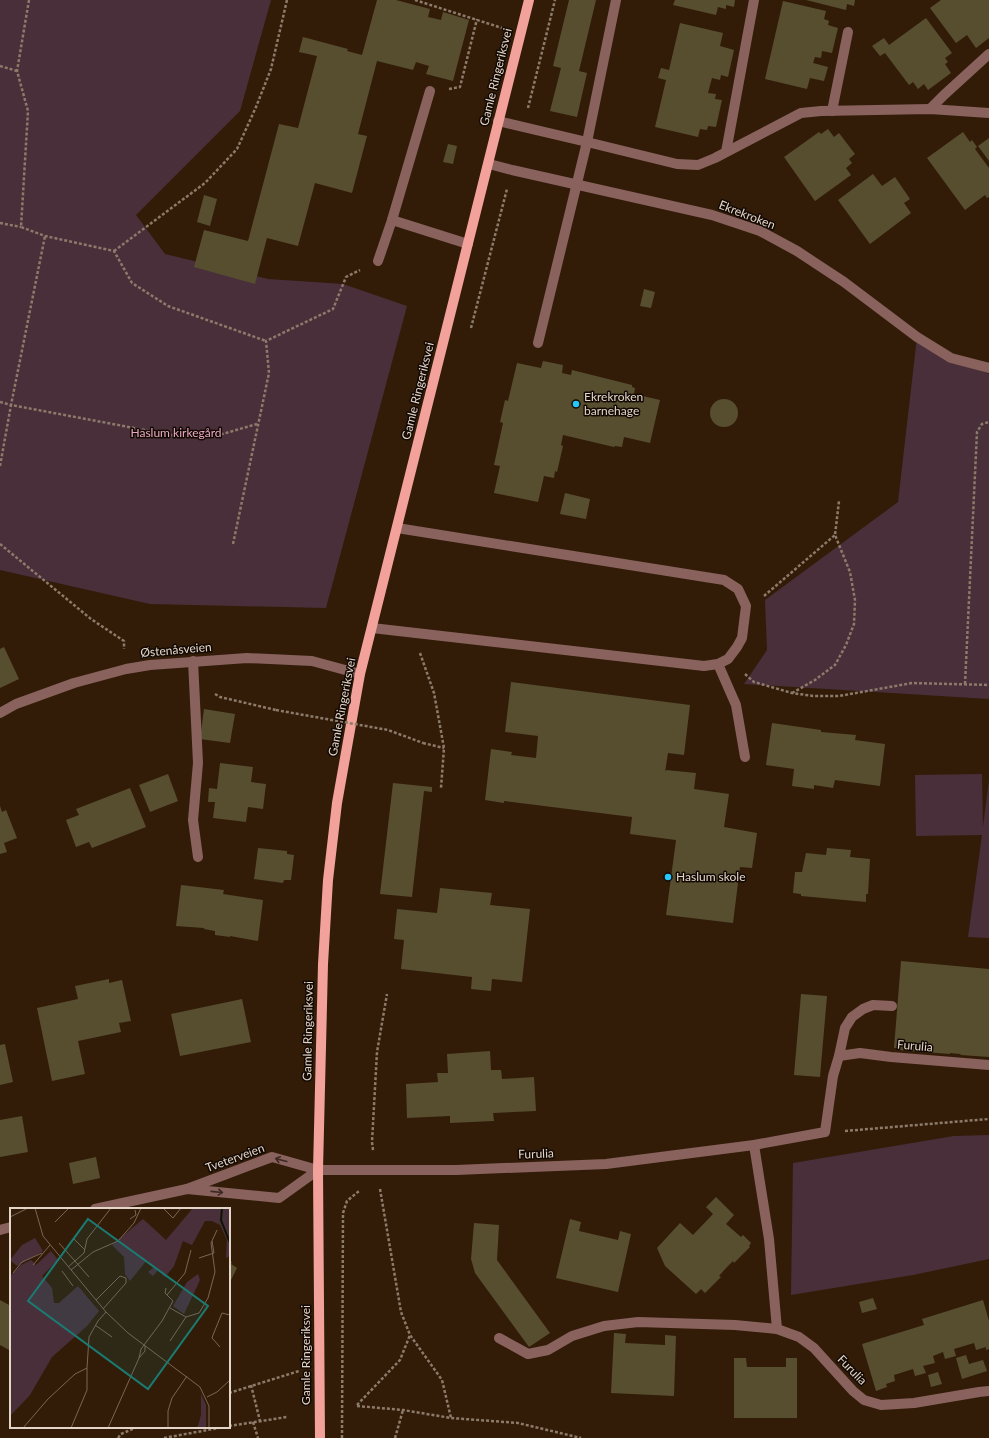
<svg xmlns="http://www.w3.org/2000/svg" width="989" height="1438" viewBox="0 0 989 1438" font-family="Lato,sans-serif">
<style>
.green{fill:#492f3a}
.building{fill:#574e30}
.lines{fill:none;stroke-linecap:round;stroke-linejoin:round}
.path{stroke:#8c7a6a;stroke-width:2.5;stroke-dasharray:3 2;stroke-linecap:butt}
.minor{stroke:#89625e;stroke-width:10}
.major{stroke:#f2a29a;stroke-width:10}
.path-bridge{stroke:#8c7a6a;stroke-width:2.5;stroke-dasharray:3 2;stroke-linecap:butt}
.oneway{stroke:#3c2823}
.poi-dot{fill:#25c9fe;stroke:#120903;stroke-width:1.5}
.labels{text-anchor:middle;stroke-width:3;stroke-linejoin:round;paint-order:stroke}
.street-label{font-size:12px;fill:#e4d5c9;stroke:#120903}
.poi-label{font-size:12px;fill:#e4d5c9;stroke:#120903;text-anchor:start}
.park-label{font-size:12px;fill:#eaa8c4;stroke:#120903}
.inset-river{fill:none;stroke:#0c1600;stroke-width:2}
.inset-road{fill:none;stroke:#796655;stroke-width:1}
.view{fill:#1a7b73;fill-opacity:0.15;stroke:#1a7b73;stroke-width:2}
.inset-edge{fill:none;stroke:#e4d5c9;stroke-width:2}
</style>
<rect width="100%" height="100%" fill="#321c08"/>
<g class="green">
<path d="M0 0H271L240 111 136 215 165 254 268 279 343 284 407 306 326 608 150 604 0 570Z"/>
<path d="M917 337 989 374V699L744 684 767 650 765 600 898 502Z"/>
<path d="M982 774 983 827 989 780V938L968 937 982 835 916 836 915 775Z"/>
<path d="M989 1135V1259L913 1275 791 1295 793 1163 954 1136Z"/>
</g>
<g class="building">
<path d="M377 0H396L430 9 428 17 441 20 443 12 469 20 453 81 426 74 429 66 416 62 413 70 377 61 358 134 367 136 352 193 315 183 298 246 267 238 255 284 194 267 204 230 248 241 279 124 298 128 317 56 299 52 303 37 348 49 347 51 362 55Z"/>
<path d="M569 0H596L579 71 587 73 577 117 550 111 561 68 553 66Z"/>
<path d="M675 0H735L734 7 726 5V9L718 7 716 15 673 5Z"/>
<path d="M806 0H855L854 6 847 4 846 10Z"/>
<path d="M941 0H989V38L976 48 967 35 956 43 930 8Z"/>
<path d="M783 1 826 11 824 19 829 21 828 25 838 28 832 53 822 51 821 58 815 57 813 63 828 67 824 81 810 78 807 89 765 79Z"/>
<path d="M926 18 952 53 945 58 948 62 945 64 951 73 928 90 924 84 918 89 913 82 909 85 885 53 880 56 872 46 884 38 889 45Z"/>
<path d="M680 23 723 33 720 46 734 50 728 77 721 75 720 80 712 78 708 93 716 94 715 99 722 100 716 127 708 126 707 130 700 129 698 137 655 127 666 80 658 78 661 68 669 70Z"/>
<path d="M828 129 834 137 839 133 855 154 849 159 852 163 846 168 851 175 815 201 784 157 819 132 821 134Z"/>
<path d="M963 132 970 142 972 140 977 147 975 149 989 168V197L987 198 985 195 965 210 927 158Z"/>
<path d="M989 138V161L978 146Z"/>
<path d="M448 144 457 146 453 164 443 162Z"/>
<path d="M873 174 882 186 895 177 910 199 904 203 911 213 870 244 838 200Z"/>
<path d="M204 195 217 199 210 226 197 222Z"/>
<path d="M644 289 655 292 651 308 640 306Z"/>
<path d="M543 361 563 365 562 373 571 375 572 370 632 385V387L635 388 634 394 660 400 650 443 624 437 622 447 615 446 614 447 563 435 561 445 563 446 557 472 555 471 554 478 544 476 538 502 494 493 500 466 494 465 503 423 500 422 505 400 508 401 517 363 541 368Z"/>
<circle cx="724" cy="413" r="14"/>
<path d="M565 493 590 499 586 519 560 514Z"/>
<path d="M4 647 19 679 0 688V649Z"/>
<path d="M511 682 690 705 684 755 668 753 665 772 666 770 696 773 694 789 729 794 724 827 757 833 752 868 740 867 733 923 666 915 676 840 630 834 632 817 504 801V803L485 800 491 749 512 752 511 755 536 758 538 736 505 732Z"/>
<path d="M204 709 235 714 230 743 200 739Z"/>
<path d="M772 723 821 730V732L856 735 855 740 885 744 880 786 835 780 833 788 814 785V789L792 786 794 769 766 765Z"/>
<path d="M220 763 253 767 251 782 266 784 263 809 248 807 246 822 213 818 215 802H208L209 788 217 789Z"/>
<path d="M168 774 178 801 150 812 139 785Z"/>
<path d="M393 783 432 787V792L424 791 412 897 380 894Z"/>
<path d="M130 788 146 827 92 848 89 842 76 847 66 820 79 815 76 809Z"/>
<path d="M0 806 2 812 6 810 17 838 4 843 7 852 0 854Z"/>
<path d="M258 848 287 851V854L294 855 291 880H284L283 883 254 879Z"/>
<path d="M827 848 851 850 850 857 870 859 868 894H866V902L801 896V894L793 893 795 872H802L806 853 826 855Z"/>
<path d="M181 885 224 890 223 894 263 900 258 941 230 936V937L215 935V931L204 929V928L176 926Z"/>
<path d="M440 888 492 893 490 905 530 909 522 982 492 979 491 991 471 989 472 977 401 969 404 940 394 939 397 909 437 913Z"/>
<path d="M901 961 989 969V1057L961 1055 960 1054 950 1053V1054L899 1050V1048H894Z"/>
<path d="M109 979V983L122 980 131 1021 119 1023 121 1032 78 1041 85 1074 52 1081 37 1008 78 999 75 986Z"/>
<path d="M801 994 827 996 820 1077 794 1075Z"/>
<path d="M242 999 251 1042 180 1056 171 1014Z"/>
<path d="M5 1044 13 1082 0 1085V1045Z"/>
<path d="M490 1051 491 1070H501L502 1079 534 1077 536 1111 493 1113 494 1121 450 1123V1116L407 1118 406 1084 438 1082 437 1073H448L447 1054Z"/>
<path d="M22 1116 28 1152 0 1157V1120Z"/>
<path d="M96 1157 100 1178 73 1184 69 1163Z"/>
<path d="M716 1197 734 1215 726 1224 741 1237 743 1235 751 1243 749 1246 750 1247 734 1263 733 1261 726 1268 719 1276 721 1277 705 1293 701 1289 696 1294 665 1266 657 1248 680 1223 693 1235 713 1214 706 1207Z"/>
<path d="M570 1219 581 1222 579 1231 618 1240 620 1231 631 1234 618 1292 556 1278Z"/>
<path d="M474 1223 499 1225 497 1260 550 1333 529 1347 475 1273 471 1259Z"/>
<path d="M229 1261 232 1262 231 1264 237 1268 229 1284Z"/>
<path d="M873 1298 877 1309 862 1313 859 1302Z"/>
<path d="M0 1300 11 1306V1351L0 1345Z"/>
<path d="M983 1300 989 1321V1349L986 1350V1347L976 1350 974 1343 954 1349 956 1356 945 1359 943 1352 933 1356 935 1363 923 1366 926 1373 915 1376 913 1369 894 1375 895 1381 886 1384 887 1387 876 1391 862 1344 924 1325 922 1319Z"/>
<path d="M614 1333 626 1334 625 1343 665 1345V1335L676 1336 674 1396 611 1393Z"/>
<path d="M966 1355 969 1364 983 1360 987 1371 962 1379 956 1358Z"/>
<path d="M734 1358H746L747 1367H786V1358H797V1418H734Z"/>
<path d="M938 1372 942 1384 931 1387 928 1375Z"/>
</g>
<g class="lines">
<g class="path">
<path d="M29 0 17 71 28 111 21 227 45 236 114 251 132 283 168 306 266 341"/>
<path d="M415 0 502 28"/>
<path d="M0 66 17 71"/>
<path d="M449 89 460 87 477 19"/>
<path d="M528 108 555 0"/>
<path d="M0 223 21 227"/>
<path d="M114 251 205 183 237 149 256 107 271 69 287 0"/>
<path d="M471 328 507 189"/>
<path d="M0 402 11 405 45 236"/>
<path d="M0 466 11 405 177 436 212 437 257 424"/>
<path d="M0 544 91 619 124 641V649"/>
<path d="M233 544 269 373 266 341 333 309 346 277 360 270"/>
<path d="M764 596 835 535"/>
<path d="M420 653 434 693 444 748 441 788"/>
<path d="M745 674 754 682 792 693 813 696H839L912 683 989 685"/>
<path d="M965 684 977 432 982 424 989 422"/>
<path d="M792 693 815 680 835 665 846 645 854 624 855 600 850 572 835 535 839 501"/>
<path d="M215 694 220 697 276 710"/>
<path d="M423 743 444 748"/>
<path d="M845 1131 989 1119"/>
<path d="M373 1150 372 1142 377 1052 387 994"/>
<path d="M380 1189 401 1312 410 1335 442 1380 451 1418"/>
<path d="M251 1385 260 1421"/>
<path d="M229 1393 299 1371"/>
<path d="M357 1405 400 1360 410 1335"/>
<path d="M357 1406 403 1410 451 1418 518 1423 581 1438"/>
<path d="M253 1422 258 1438"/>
<path d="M229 1426 287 1417"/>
<path d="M118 1438 121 1434 137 1427"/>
<path d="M164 1438 224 1427"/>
<path d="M342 1438 343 1213 347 1201 359 1191"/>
<path d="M395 1438 403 1410"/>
</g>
<g class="minor">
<path d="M930 109 944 95 989 54"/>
<path d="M832 111 848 32"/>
<path d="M498 121 587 142 677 164 698 165 715 158 801 113 821 111 930 109 989 113"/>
<path d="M726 152 754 0"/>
<path d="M489 164 512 170 712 215 760 231 797 251 844 282 917 337 951 358 989 368"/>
<path d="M392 220 468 244"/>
<path d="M378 261 392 220 430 91"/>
<path d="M538 343 587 142 616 0"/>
<path d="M372 628 704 666 718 664 728 659 737 647 742 638 746 606 738 589 724 580 397 528"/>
<path d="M193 661 198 763 193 820 198 857"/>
<path d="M718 664 736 705 745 757"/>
<path d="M0 713 16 704 74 683 126 669 150 665 247 658 312 661 360 674"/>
<path d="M839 1056 860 1053 891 1057 989 1065"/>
<path d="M754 1145 769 1239 777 1329"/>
<path d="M318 1170 279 1198 187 1189 272 1157 318 1170H456L606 1164 754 1145 825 1132 833 1076 839 1056 845 1028 852 1017 863 1009 873 1005 892 1006"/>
<path d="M95 1209 187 1189"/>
<path d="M0 1230 11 1227"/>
<path d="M499 1338 528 1354 548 1350 572 1336 604 1326 638 1322 735 1325 777 1329 799 1337 814 1348 853 1391 864 1400 881 1405 914 1403 979 1392 989 1391"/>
</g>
<path class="major" d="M320 1438 318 1170 323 964 328 880 337 803 360 674 529 0"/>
<path class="path-bridge" d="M276 710 388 730 423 743"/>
</g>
<defs><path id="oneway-shaft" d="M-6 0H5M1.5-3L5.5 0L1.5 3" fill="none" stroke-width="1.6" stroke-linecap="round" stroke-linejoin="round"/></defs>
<g class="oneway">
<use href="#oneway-shaft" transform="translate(281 1160) rotate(-165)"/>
<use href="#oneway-shaft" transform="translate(217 1192) rotate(6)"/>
</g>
<g class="poi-dot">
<circle cx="576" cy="404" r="4"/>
<circle cx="668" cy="877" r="4"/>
</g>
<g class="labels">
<g class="street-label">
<text transform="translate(496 77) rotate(-76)" y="4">Gamle Ringeriksvei</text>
<text transform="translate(747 215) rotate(21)" y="4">Ekrekroken</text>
<text transform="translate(418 391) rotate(-76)" y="4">Gamle Ringeriksvei</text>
<text transform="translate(176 650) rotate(-5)" y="4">Østenåsveien</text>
<text transform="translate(342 707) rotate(-79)" y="4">Gamle Ringeriksvei</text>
<text transform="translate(308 1031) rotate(-89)" y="4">Gamle Ringeriksvei</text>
<text transform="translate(915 1046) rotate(5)" y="4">Furulia</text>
<text transform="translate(536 1154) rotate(-2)" y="4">Furulia</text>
<text transform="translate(235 1158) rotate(-20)" y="4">Tveterveien</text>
<text transform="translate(306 1355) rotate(-90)" y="4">Gamle Ringeriksvei</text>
<text transform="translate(852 1370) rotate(46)" y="4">Furulia</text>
</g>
<g class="poi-label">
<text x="584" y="401">Ekrekroken<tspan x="584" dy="14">barnehage</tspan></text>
<text x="676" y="881">Haslum skole</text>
</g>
<g class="park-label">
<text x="176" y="437">Haslum kirkegård</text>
</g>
</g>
<g transform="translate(10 1208)">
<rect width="220" height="220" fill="#321c08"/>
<path d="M183 0H220V48L216 50 217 32 210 17 202 13H195L182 37 173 33 164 58 155 69 148 62 143 68 138 64 144 59 137 52 120 73 115 66 114 49 102 37 133 11 156 32ZM25 30 33 43 7 58 0 52 12 37ZM41 43 48 52 32 68 42 80 44 95H49L68 78 89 103 77 118 42 149 20 187 0 208V68L11 57 21 52 26 57ZM188 66 190 72 174 106 163 98 177 74ZM191 186 196 197V220H184L188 218 191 207Z" fill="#492f3a"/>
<path class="inset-river" d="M212 0 211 12 220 35"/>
<path class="inset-road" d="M25 0 33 28 96 104 118 125 190 179 199 198V220M153 0 163 10 171 0M0 9 18 0M120 11 126 7 125 2M45 14 59 0M63 30 75 42M49 35 79 69M189 50 204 45 202 33M23 57 40 37M58 59 74 45 77 31 101 0M61 62 83 44 108 33 124 15 131 0M52 63 63 78M3 65 12 54 32 45M157 87 175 65 181 42M86 92 110 68 116 70V75L93 101M160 100 176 109M85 117 102 129M160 133 176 109 189 105 198 90 205 64 201 35 207 22M135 138V143L129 150 131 141 152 113 163 93 155 85 156 80M210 139 202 130 203 127 212 105 220 107M197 189 207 184 220 172M13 220 38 191 65 166 77 160 79 129 88 113 96 104M61 220 77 182V160M98 220 129 150M158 220V203L162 190 177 168"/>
<path class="view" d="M78 11 198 98 138 181 18 93Z"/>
<rect width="220" height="220" class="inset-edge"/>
</g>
</svg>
